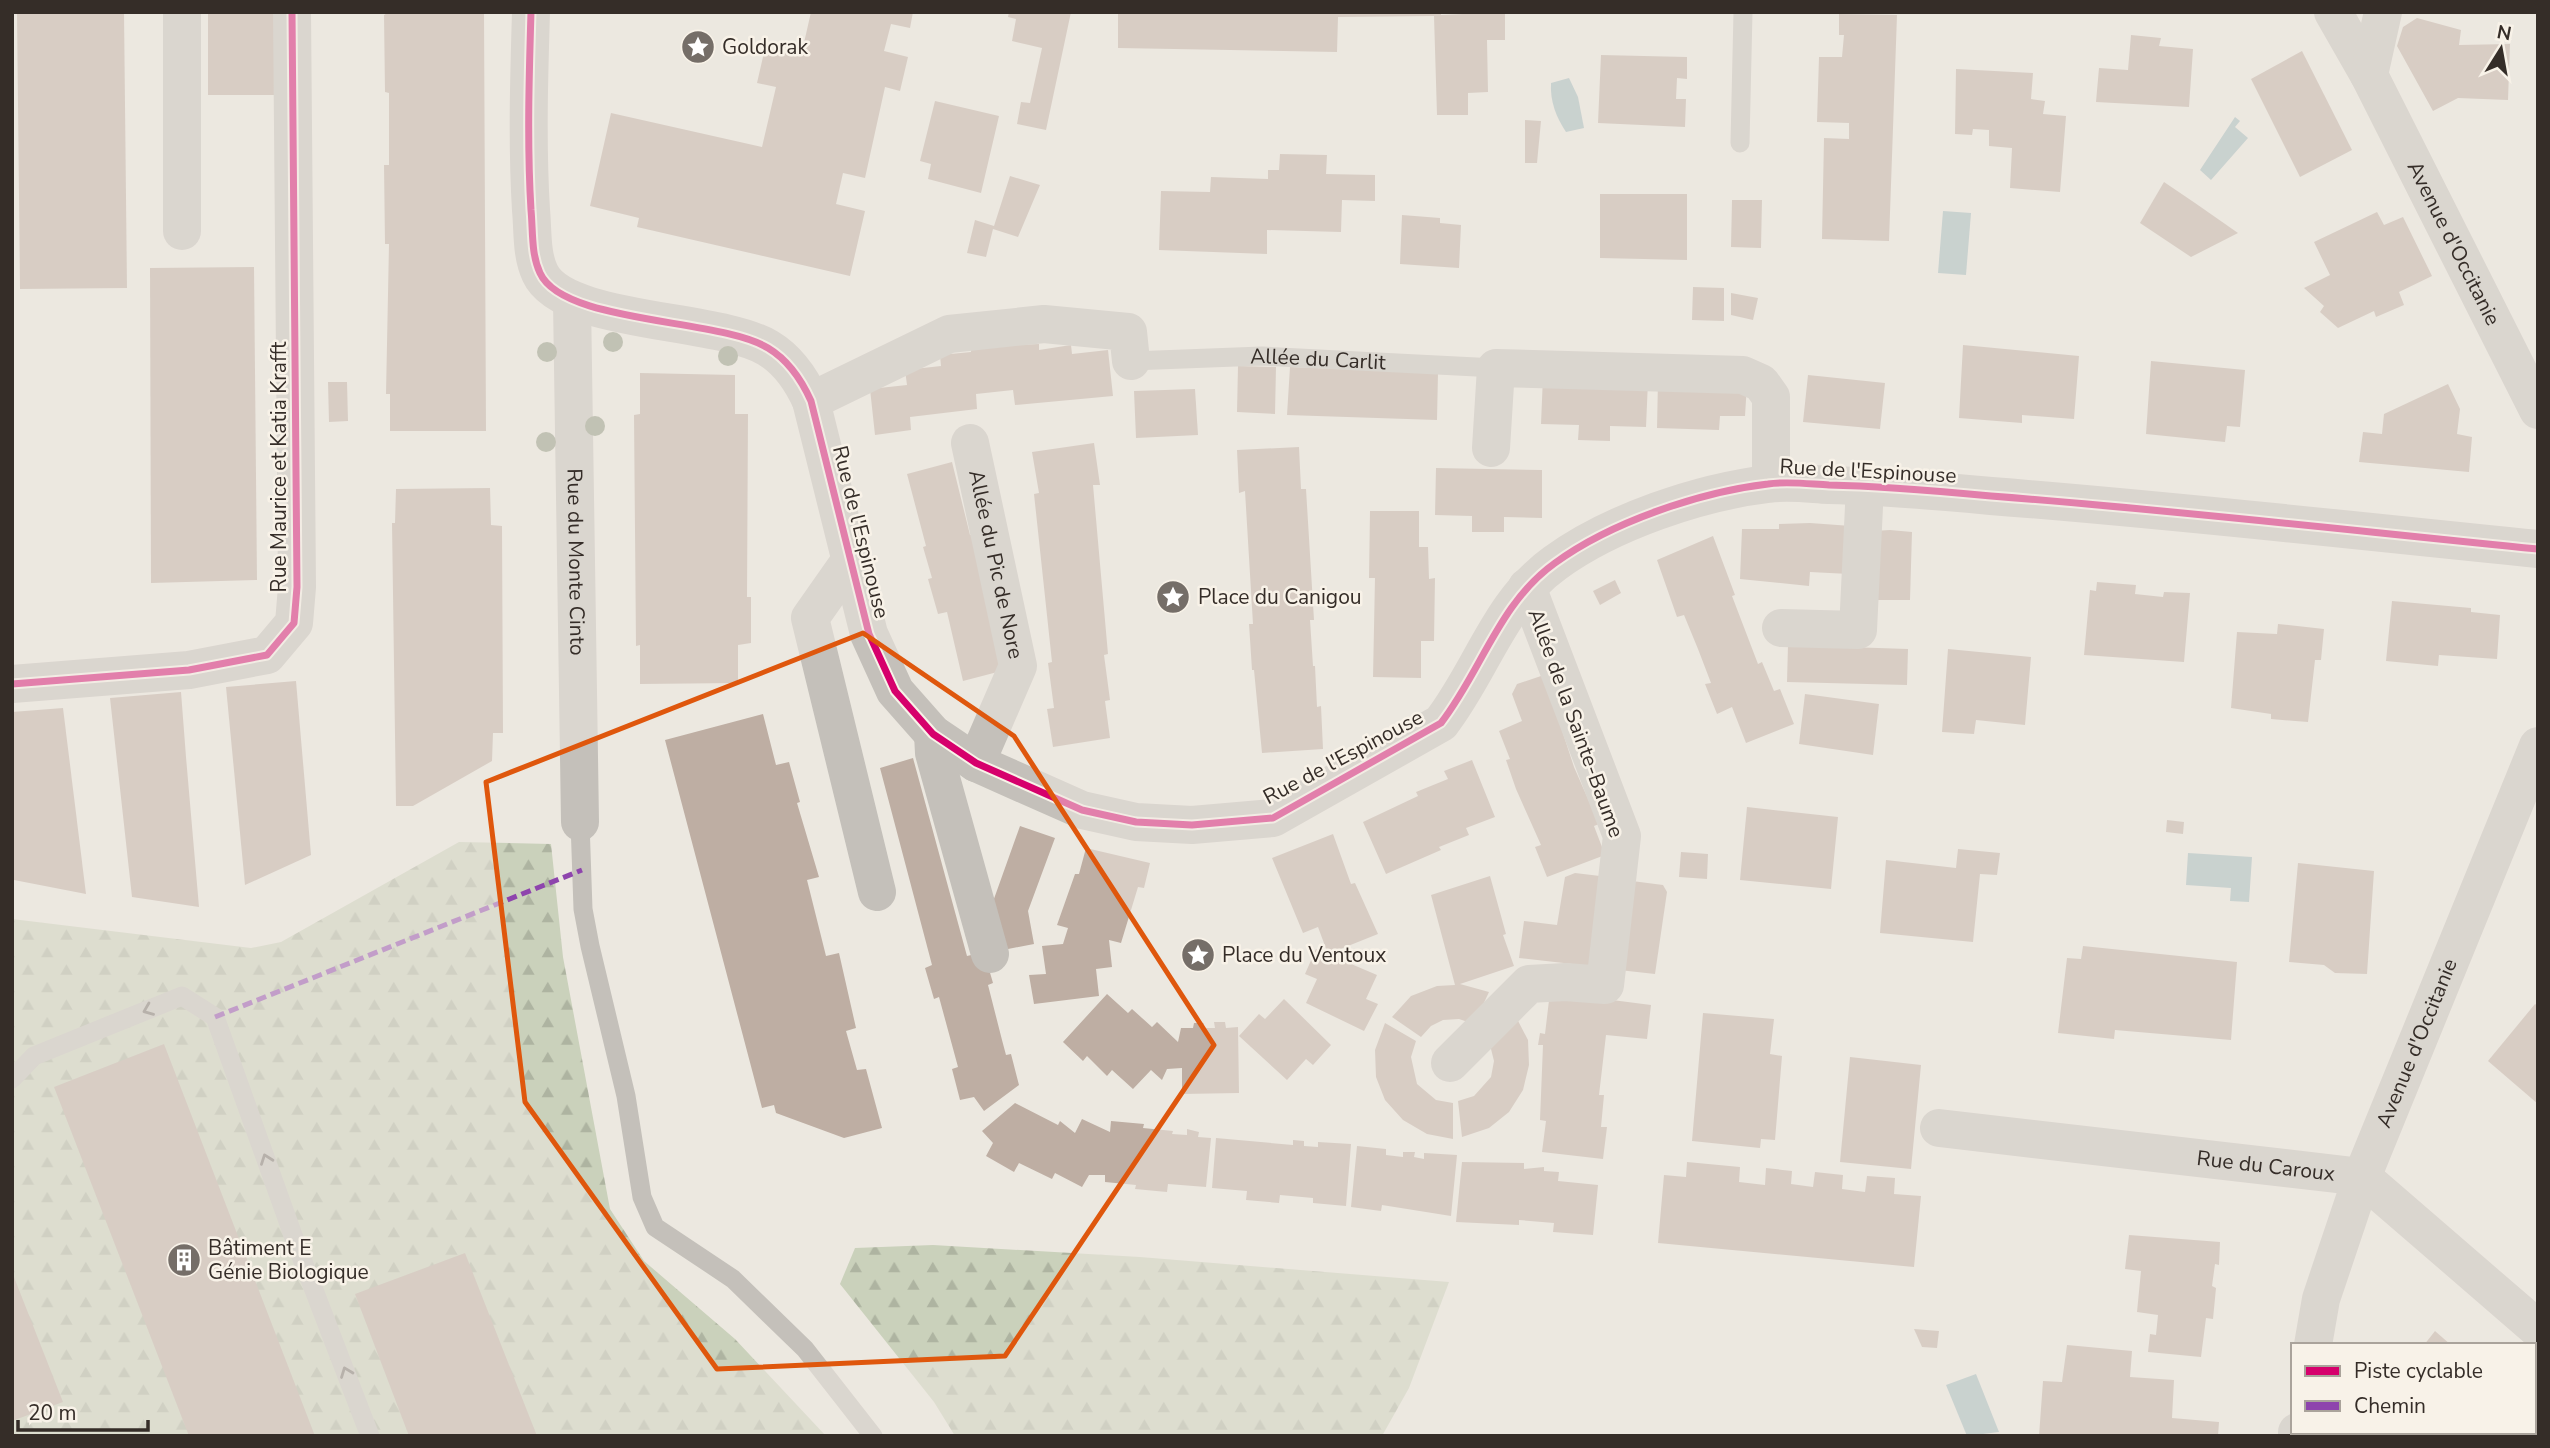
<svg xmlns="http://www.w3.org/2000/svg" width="2550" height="1448" viewBox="0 0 2550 1448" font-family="'Nunito Sans',sans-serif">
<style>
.forest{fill:url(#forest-firs)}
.water{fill:#9eb8bb}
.building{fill:#beaea3}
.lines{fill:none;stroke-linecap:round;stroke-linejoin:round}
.lane{stroke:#c4c0ba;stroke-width:19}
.street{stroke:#c4c0ba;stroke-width:38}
.quiet{stroke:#8e44ad;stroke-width:5;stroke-dasharray:10 5;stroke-linecap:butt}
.cycleway-casing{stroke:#f8f2e8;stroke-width:11}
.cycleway{stroke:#d6006c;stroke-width:7}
.tree{fill:#8d957e}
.oneway{stroke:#756f6a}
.marked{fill:none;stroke:#df570d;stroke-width:5;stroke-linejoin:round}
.labels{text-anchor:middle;stroke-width:5;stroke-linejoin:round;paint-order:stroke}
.poi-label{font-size:21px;fill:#352d28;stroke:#f8f2e8;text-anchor:start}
.street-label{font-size:21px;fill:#352d28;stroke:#f8f2e8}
</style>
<defs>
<pattern id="forest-firs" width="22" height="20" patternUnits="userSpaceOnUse" patternTransform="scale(1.75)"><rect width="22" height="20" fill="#cad1bb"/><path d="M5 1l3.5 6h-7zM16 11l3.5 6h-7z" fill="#aeb4a1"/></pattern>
</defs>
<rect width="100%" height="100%" fill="#ece8e0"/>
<g class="forest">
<path d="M459 842 551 844 563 957 610 1209 644 1261 735 1339 826 1436H12V919L251 948 281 942Z"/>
<path d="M933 1245 1140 1257 1449 1282 1409 1388 1382 1436H955L934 1402 840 1284 855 1248Z"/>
</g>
<g class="water">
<path d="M1569 78 1578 97 1584 128 1566 132C1556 117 1550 101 1551 83Z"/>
<path d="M2235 117 2240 121 2235 127 2248 138 2211 180 2200 170Z"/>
<path d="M1943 211 1971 213 1966 275 1938 273Z"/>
<path d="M2188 853 2252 857 2249 902 2230 901 2231 888 2186 885Z"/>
<path d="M1976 1374 1999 1432 1967 1436 1946 1385Z"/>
</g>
<g class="building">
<path d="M17 12H124L127 288 20 289Z"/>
<path d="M208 12H276L275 95H208Z"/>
<path d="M389 12H484L486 431H390V394H386L389 244H385L384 165H389V93L385 92 384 15Z"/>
<path d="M811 12H913L910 28 891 24 884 51 908 57 900 91 885 87 865 178 843 173 836 204 865 211 850 276 637 227 639 218 590 206 611 113 762 147 776 87 757 83 765 48 801 56Z"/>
<path d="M1009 12H1071L1046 130 1017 124 1021 102 1030 103 1042 48 1012 41 1016 19 1008 17Z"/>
<path d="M1118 12H1441V15L1505 12V40H1487L1488 92 1468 93V115H1437L1434 16 1338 17 1337 52 1118 48Z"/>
<path d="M1839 14 1897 15 1889 241 1822 239 1824 138 1849 139V123L1817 122 1819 57H1842L1844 35H1839Z"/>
<path d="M2417 18 2461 30 2459 45 2510 44 2508 100 2458 98 2433 111 2397 46 2403 27Z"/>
<path d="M2131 35 2161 38 2159 46 2193 49 2189 107 2096 102 2099 68 2128 70Z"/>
<path d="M2302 51 2352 150 2300 177 2251 79Z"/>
<path d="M1601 55 1687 57V79L1677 78 1676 99H1686L1685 127 1598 123Z"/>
<path d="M1956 69 2033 73 2031 99 2045 101 2043 114 2066 116 2060 192 2010 188 2012 148 1989 146V130L1973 129 1972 135 1955 134Z"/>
<path d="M935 101 999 116 981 193 928 179 931 164 920 161Z"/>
<path d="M1525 120 1541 121 1537 163H1525Z"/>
<path d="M1280 154 1327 155 1326 174 1375 175V201L1342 200 1341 232 1267 230V254L1159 250 1161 191 1210 192 1211 177 1268 179V170H1279Z"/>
<path d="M1010 176 1040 185 1018 237 993 229 986 257 967 253 975 220 994 226Z"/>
<path d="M2164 182 2195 203 2238 233 2191 257 2140 223Z"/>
<path d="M1600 194H1687V260L1600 258Z"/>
<path d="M1732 200H1762L1761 248 1731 247Z"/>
<path d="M2377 212 2384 225 2403 217 2432 276 2399 292 2404 305 2376 317 2374 311 2338 328 2320 312 2324 306 2304 288 2330 275 2314 242Z"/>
<path d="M1402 215 1440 218V223L1461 225 1459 268 1400 264Z"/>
<path d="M254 267 257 580 151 583 150 268Z"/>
<path d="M1693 287 1724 288V321L1692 320Z"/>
<path d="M1731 293 1758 298 1753 320 1731 315Z"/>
<path d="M1039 344V350L1071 345 1072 354 1108 350 1113 396 1015 405 1013 390 976 394 977 409 910 417 911 430 875 435 870 389 907 385 905 370 941 366 940 355 971 352V347Z"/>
<path d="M1963 345 2079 356 2074 419 2022 415V423L1959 418Z"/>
<path d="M2151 361 2245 370 2240 427 2227 426 2225 442 2146 434Z"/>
<path d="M1238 366 1276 367 1275 414 1237 412Z"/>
<path d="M1290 367 1438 373 1437 420 1287 415Z"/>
<path d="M640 373 735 375V414H748L747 597H751V643L738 645V683L640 684V645L636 646 634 415 640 414Z"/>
<path d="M1808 375 1885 383 1880 429 1803 422Z"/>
<path d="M1543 376 1648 381 1646 427 1610 426V441L1578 440 1579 425 1541 424Z"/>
<path d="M1658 380 1747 384 1745 416H1720L1719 430 1657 428Z"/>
<path d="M328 382H347L348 421 329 422Z"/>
<path d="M2448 384 2460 409 2457 434 2472 437 2469 472 2359 462 2363 432 2382 434 2384 414Z"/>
<path d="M1195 389 1198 435 1136 438 1134 391Z"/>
<path d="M1094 443 1100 485H1093L1108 654 1104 655 1110 700 1105 701 1110 738 1053 747 1047 709 1054 708 1048 663 1052 662 1034 494 1039 493 1032 452Z"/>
<path d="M1299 447 1301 489H1306L1314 620H1310L1313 666H1315L1317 707 1321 706 1323 749 1262 753 1254 670H1252L1249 624H1253L1245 491 1239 493 1237 450Z"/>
<path d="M952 462 970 535 978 533 1009 669 963 681 947 612 938 614 928 579 932 578 923 547 926 546 907 474Z"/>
<path d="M1436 468 1542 470V518L1504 517V532H1472V516L1435 515Z"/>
<path d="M490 488 491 525 502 526 503 733H493L492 761 413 806H396L392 523H395L396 489Z"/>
<path d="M1370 511H1419V547H1428L1429 579 1435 578 1434 641H1421V678L1373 677 1375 578H1369Z"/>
<path d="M1810 523 1851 526 1849 574 1810 572 1809 586 1740 579 1742 529H1779V524Z"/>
<path d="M1890 530 1912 532 1910 600H1871L1874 531Z"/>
<path d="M1713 536 1735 595 1732 596 1758 664 1762 662 1774 691 1780 689 1794 724 1746 743 1732 707 1717 714 1705 684 1711 683 1698 649 1684 615 1677 617 1657 560Z"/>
<path d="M1615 580 1621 593 1600 605 1593 591Z"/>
<path d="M2097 582 2136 585 2135 594 2163 597 2164 592 2190 593 2184 662 2084 655 2090 590 2096 591Z"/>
<path d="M2392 601 2471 608V612L2500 615 2497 659 2439 655 2438 666 2386 661Z"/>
<path d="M2278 624 2324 629 2321 660H2315L2308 722 2271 719V714L2231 708 2237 632 2277 634Z"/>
<path d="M1788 645 1908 649 1907 685 1787 682Z"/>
<path d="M1948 649 2031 657 2025 725 1976 720 1974 734 1942 732Z"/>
<path d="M1544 675 1574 767 1599 824 1594 826 1605 855 1547 877 1535 847 1541 845 1516 789 1506 760 1510 759 1499 731 1522 721 1512 694 1517 684Z"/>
<path d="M296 681 311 855 245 885 226 687Z"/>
<path d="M181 692 186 757 199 907 132 897 110 698Z"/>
<path d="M1805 694 1879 704 1873 755 1799 744Z"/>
<path d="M63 708 86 894 14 880 12 712Z"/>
<path d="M763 714 776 765 789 762 800 802 797 803 819 877 807 880 826 956 839 953 856 1028 846 1031 857 1070 866 1069 882 1128 844 1138 776 1113 774 1105 762 1108 665 740Z"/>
<path d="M913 758 967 956 984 952 993 983 988 985 1002 1040 1006 1055 1011 1054 1019 1085 984 1111 974 1097 960 1100 952 1069 958 1067 939 997 934 999 925 968 932 965 880 768Z"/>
<path d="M1472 760 1495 817 1466 828 1469 835 1439 847 1441 850 1386 874 1363 822 1418 796 1416 792 1448 779 1444 771Z"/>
<path d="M1747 807 1838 817 1831 889 1740 880Z"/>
<path d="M2167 820 2184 822 2183 834 2166 832Z"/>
<path d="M1020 826 1055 838 1028 911 1034 944 998 951 990 910Z"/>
<path d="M1333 834 1351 884 1355 883 1378 934 1328 954 1318 927 1303 933 1272 858Z"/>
<path d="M1086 848 1150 863 1144 888 1138 887 1121 943 1109 940 1112 967 1096 969 1099 996 1034 1004 1029 975 1046 974 1042 946 1063 944 1068 928 1057 925 1075 874H1079Z"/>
<path d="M1958 849 2000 853 1997 875 1980 874 1973 942 1880 933 1886 860 1956 868Z"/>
<path d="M1681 852 1708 854 1707 879 1679 877Z"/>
<path d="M2298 863 2374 871 2367 974 2335 973 2324 965 2289 962Z"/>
<path d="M1575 873 1600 876 1590 966 1519 958 1524 921 1557 925 1565 877Z"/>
<path d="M1490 876 1506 934 1503 935 1514 966 1460 984 1489 992 1474 1024 1459 1019 1443 1020 1431 1026 1421 1037 1392 1017 1411 996 1437 986 1455 985 1431 895Z"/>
<path d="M1632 881 1663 885 1667 892 1655 974 1619 970Z"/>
<path d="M2083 946 2237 962 2231 1040 2115 1030 2114 1039 2058 1033 2067 958 2081 959Z"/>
<path d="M1316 949 1377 975 1366 999 1378 1004 1364 1031 1306 1003 1317 979 1305 974Z"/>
<path d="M1550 992 1651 1005 1647 1039 1606 1035 1599 1095H1604L1601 1127H1607L1603 1159 1542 1152 1546 1121 1540 1120 1543 1045H1538L1540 1033 1545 1034Z"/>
<path d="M1107 994 1128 1013 1132 1009 1152 1027 1157 1022 1178 1042 1181 1028H1193L1194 1023H1204L1203 1028H1215L1214 1022H1225L1226 1028 1238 1027 1239 1093 1182 1094V1068L1167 1069 1162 1080 1151 1070 1133 1089 1112 1070 1107 1076 1087 1056 1083 1061 1063 1042Z"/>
<path d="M1284 999 1331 1045 1313 1065 1306 1059 1287 1080 1239 1036 1259 1014 1265 1019Z"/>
<path d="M2535 1004 2538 1006V1104L2488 1061Z"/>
<path d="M1703 1013 1774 1019 1770 1054 1782 1056 1775 1140 1761 1139 1760 1148 1692 1141Z"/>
<path d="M1516 1017 1528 1040 1529 1065 1523 1090 1509 1112 1489 1128 1462 1137 1458 1101 1474 1096 1491 1077 1494 1061 1488 1037Z"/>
<path d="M1385 1023 1416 1041 1411 1057 1417 1084 1436 1100 1453 1103V1139L1427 1134 1403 1120 1385 1100 1376 1077 1375 1050Z"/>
<path d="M164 1044 315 1436H189L54 1087Z"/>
<path d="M1850 1057 1921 1065 1911 1169 1840 1162Z"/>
<path d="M1015 1103 1058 1125 1060 1121 1075 1133 1082 1119 1110 1132 1111 1121 1144 1124 1143 1128 1173 1131 1172 1134 1187 1135V1129L1199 1132 1198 1137 1211 1138 1206 1187 1168 1184 1167 1192 1135 1189 1136 1185 1105 1182V1175H1089L1082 1187 1055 1173 1052 1179 1019 1163 1014 1172 986 1156 993 1143 982 1131Z"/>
<path d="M1216 1138 1293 1145V1140L1304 1141V1146L1318 1147V1142L1351 1144 1346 1206 1313 1203V1198L1280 1195 1279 1203 1246 1200 1247 1191 1212 1188Z"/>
<path d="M1357 1146 1386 1149V1155L1403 1157V1152H1415L1414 1157 1424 1159V1153L1457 1155 1451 1216 1382 1205 1381 1211 1351 1207Z"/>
<path d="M1462 1162 1524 1163V1169L1544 1167V1171L1559 1172 1558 1181 1598 1185 1593 1235 1553 1232 1554 1223 1519 1220V1225L1456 1222Z"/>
<path d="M1687 1162 1740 1167 1739 1182 1765 1185 1766 1168 1792 1171 1791 1184 1813 1187 1815 1172 1843 1175 1842 1189 1865 1192 1867 1176 1895 1178 1894 1194 1921 1196 1914 1267 1658 1243 1664 1175 1686 1177Z"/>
<path d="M2129 1235 2220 1242 2219 1265 2215 1264 2212 1286 2216 1288 2213 1319 2206 1318 2201 1357 2148 1352 2150 1334 2156 1335 2158 1315 2137 1312 2141 1271 2125 1269Z"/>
<path d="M465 1253 537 1436H409L355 1294Z"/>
<path d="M12 1272 63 1402 12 1421Z"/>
<path d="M1914 1329 1939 1331 1937 1348 1922 1347Z"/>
<path d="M2435 1331 2451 1345H2424Z"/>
<path d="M2067 1345 2132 1351 2130 1377 2174 1380 2172 1418 2219 1422 2218 1436H2039L2043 1381 2062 1382Z"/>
</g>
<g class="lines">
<g class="lane">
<path d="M1740 143 1743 12"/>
<path id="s1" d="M1131 361 1262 356 1496 368"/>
<path d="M580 822 583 909 590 946 626 1096 642 1197 655 1227 733 1279 805 1349 873 1436"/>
<path d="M12 1079 34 1056 182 996 215 1017 294 1238 370 1436"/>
</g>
<g class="street">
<path d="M531 12C529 78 527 144 531 210 533 230 531 254 540 273 563 324 719 318 768 348 788 360 802 381 811 401L869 634 895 691 933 734 976 763 1082 810 1136 822 1192 825 1273 818 1441 723C1482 670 1499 603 1555 563 1611 522 1700 492 1768 484 1788 481 1809 484 1829 485 1883 486 1937 491 1991 496 2174 510 2356 531 2538 549"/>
<path id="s2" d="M2333 12 2369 75 2538 410"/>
<path d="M2369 75 2383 12"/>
<path d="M182 231V12"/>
<path id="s3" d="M572 301 580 822"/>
<path d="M811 401 949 334 1044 324 1128 332 1131 361"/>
<path id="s4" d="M970 443 1018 666 976 763"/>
<path d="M1491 448 1496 368 1743 375 1761 383 1771 397V483"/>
<path d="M850 561 810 618 877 892"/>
<path d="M1781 628 1858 630 1865 486"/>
<path d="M12 684 189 670 267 655 294 623 297 587 292 12"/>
<path d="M933 734 934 753 990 954"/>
<path d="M1450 1063 1529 984 1565 982 1605 985 1622 836 1527 587"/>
<path id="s5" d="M1939 1128 2362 1177 2538 1329"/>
<path id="s6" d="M2313 1345 2321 1299 2362 1177 2538 746"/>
<path d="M2297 1436V1432"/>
</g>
<path class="quiet" d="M215 1017 582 870"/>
<g class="cycleway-casing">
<g id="cycleway">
<path d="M531 12C529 78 527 144 531 210 533 230 531 254 540 273 563 324 719 318 768 348 788 360 802 381 811 401L869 634 895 691 933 734 976 763 1082 810 1136 822 1192 825 1273 818 1441 723C1482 670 1499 603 1555 563 1611 522 1700 492 1768 484 1788 481 1809 484 1829 485 1883 486 1937 491 1991 496 2174 510 2356 531 2538 549"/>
<path d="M12 684 189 670 267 655 294 623 297 587 292 12"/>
</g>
</g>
<use href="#cycleway" class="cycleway"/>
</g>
<g class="tree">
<circle cx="613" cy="342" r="10"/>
<circle cx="547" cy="352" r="10"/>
<circle cx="728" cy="356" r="10"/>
<circle cx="595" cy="426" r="10"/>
<circle cx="546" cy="442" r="10"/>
</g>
<defs><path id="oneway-chevron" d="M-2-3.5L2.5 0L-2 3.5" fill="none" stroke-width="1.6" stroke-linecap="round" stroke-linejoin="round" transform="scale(1.75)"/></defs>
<g class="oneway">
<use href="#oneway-chevron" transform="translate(148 1010) rotate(158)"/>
<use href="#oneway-chevron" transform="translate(266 1159) rotate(-110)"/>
<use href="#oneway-chevron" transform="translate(346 1372) rotate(-111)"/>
</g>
<path d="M0 0H2550V1448H0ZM863 633 1014 736 1214 1045 1005 1356 717 1369 525 1102 486 782Z" fill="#ece8e0" fill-opacity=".55" fill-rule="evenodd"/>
<path class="marked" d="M863 633 1014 736 1214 1045 1005 1356 717 1369 525 1102 486 782Z"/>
<defs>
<g id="sight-disc" transform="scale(1.75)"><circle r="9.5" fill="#756e68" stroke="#f8f2e8"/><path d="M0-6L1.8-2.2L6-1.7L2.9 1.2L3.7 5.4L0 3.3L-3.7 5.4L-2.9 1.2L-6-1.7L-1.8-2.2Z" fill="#fff"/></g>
<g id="building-disc" transform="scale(1.75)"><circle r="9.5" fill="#756e68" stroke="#f8f2e8"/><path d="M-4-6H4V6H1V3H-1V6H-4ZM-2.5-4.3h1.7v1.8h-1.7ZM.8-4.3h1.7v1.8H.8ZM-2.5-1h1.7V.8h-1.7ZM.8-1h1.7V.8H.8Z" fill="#fff"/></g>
</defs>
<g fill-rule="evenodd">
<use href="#sight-disc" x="698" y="47"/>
<use href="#sight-disc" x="1173" y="597"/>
<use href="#sight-disc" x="1198" y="955"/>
<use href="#building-disc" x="184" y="1260"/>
</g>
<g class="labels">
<g class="poi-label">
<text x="722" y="54">Goldorak</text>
<text x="1198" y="604">Place du Canigou</text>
<text x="1222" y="962">Place du Ventoux</text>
<text x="208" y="1255">Bâtiment E<tspan x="208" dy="24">Génie Biologique</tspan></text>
</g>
<g class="street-label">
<text dy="7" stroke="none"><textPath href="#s2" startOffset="261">Avenue d'Occitanie</textPath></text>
<text dy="7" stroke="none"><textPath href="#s1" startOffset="187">Allée du Carlit</textPath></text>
<text transform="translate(279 467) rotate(-90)" y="7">Rue Maurice et Katia Krafft</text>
<text transform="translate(1868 471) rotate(3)" y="7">Rue de l'Espinouse</text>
<text transform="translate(861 532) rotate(76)" y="7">Rue de l'Espinouse</text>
<text dy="7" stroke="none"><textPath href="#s3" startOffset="261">Rue du Monte Cinto</textPath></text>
<text dy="7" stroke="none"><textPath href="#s4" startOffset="124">Allée du Pic de Nore</textPath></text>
<text transform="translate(1576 723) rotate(70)" y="7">Allée de la Sainte-Baume</text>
<text transform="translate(1343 757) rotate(-28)" y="7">Rue de l'Espinouse</text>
<text dy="7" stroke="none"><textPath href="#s6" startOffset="320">Avenue d'Occitanie</textPath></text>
<text dy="7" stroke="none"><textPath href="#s5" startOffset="329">Rue du Caroux</textPath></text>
</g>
</g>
<rect width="2550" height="1448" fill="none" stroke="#352d28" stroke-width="28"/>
<rect x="2291" y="1343" width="245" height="91" fill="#f8f2e8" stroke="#aaa39b" stroke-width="2"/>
<rect x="2305" y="1366" width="35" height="10" fill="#d6006c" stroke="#aaa39b" stroke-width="2"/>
<text x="2354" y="1378" font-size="21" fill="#352d28">Piste cyclable</text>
<rect x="2305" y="1401" width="35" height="10" fill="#8e44ad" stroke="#aaa39b" stroke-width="2"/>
<text x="2354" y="1413" font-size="21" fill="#352d28">Chemin</text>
<g transform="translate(2501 49) rotate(11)" stroke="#f8f2e8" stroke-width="5" paint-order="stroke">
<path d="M0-5L12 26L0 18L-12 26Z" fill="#352d28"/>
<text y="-10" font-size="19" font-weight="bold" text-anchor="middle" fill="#352d28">N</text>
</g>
<path d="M18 1420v10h130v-10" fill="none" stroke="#352d28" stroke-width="3.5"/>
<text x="28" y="1420" font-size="21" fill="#352d28" stroke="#f8f2e8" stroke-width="5" paint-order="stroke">20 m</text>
</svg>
